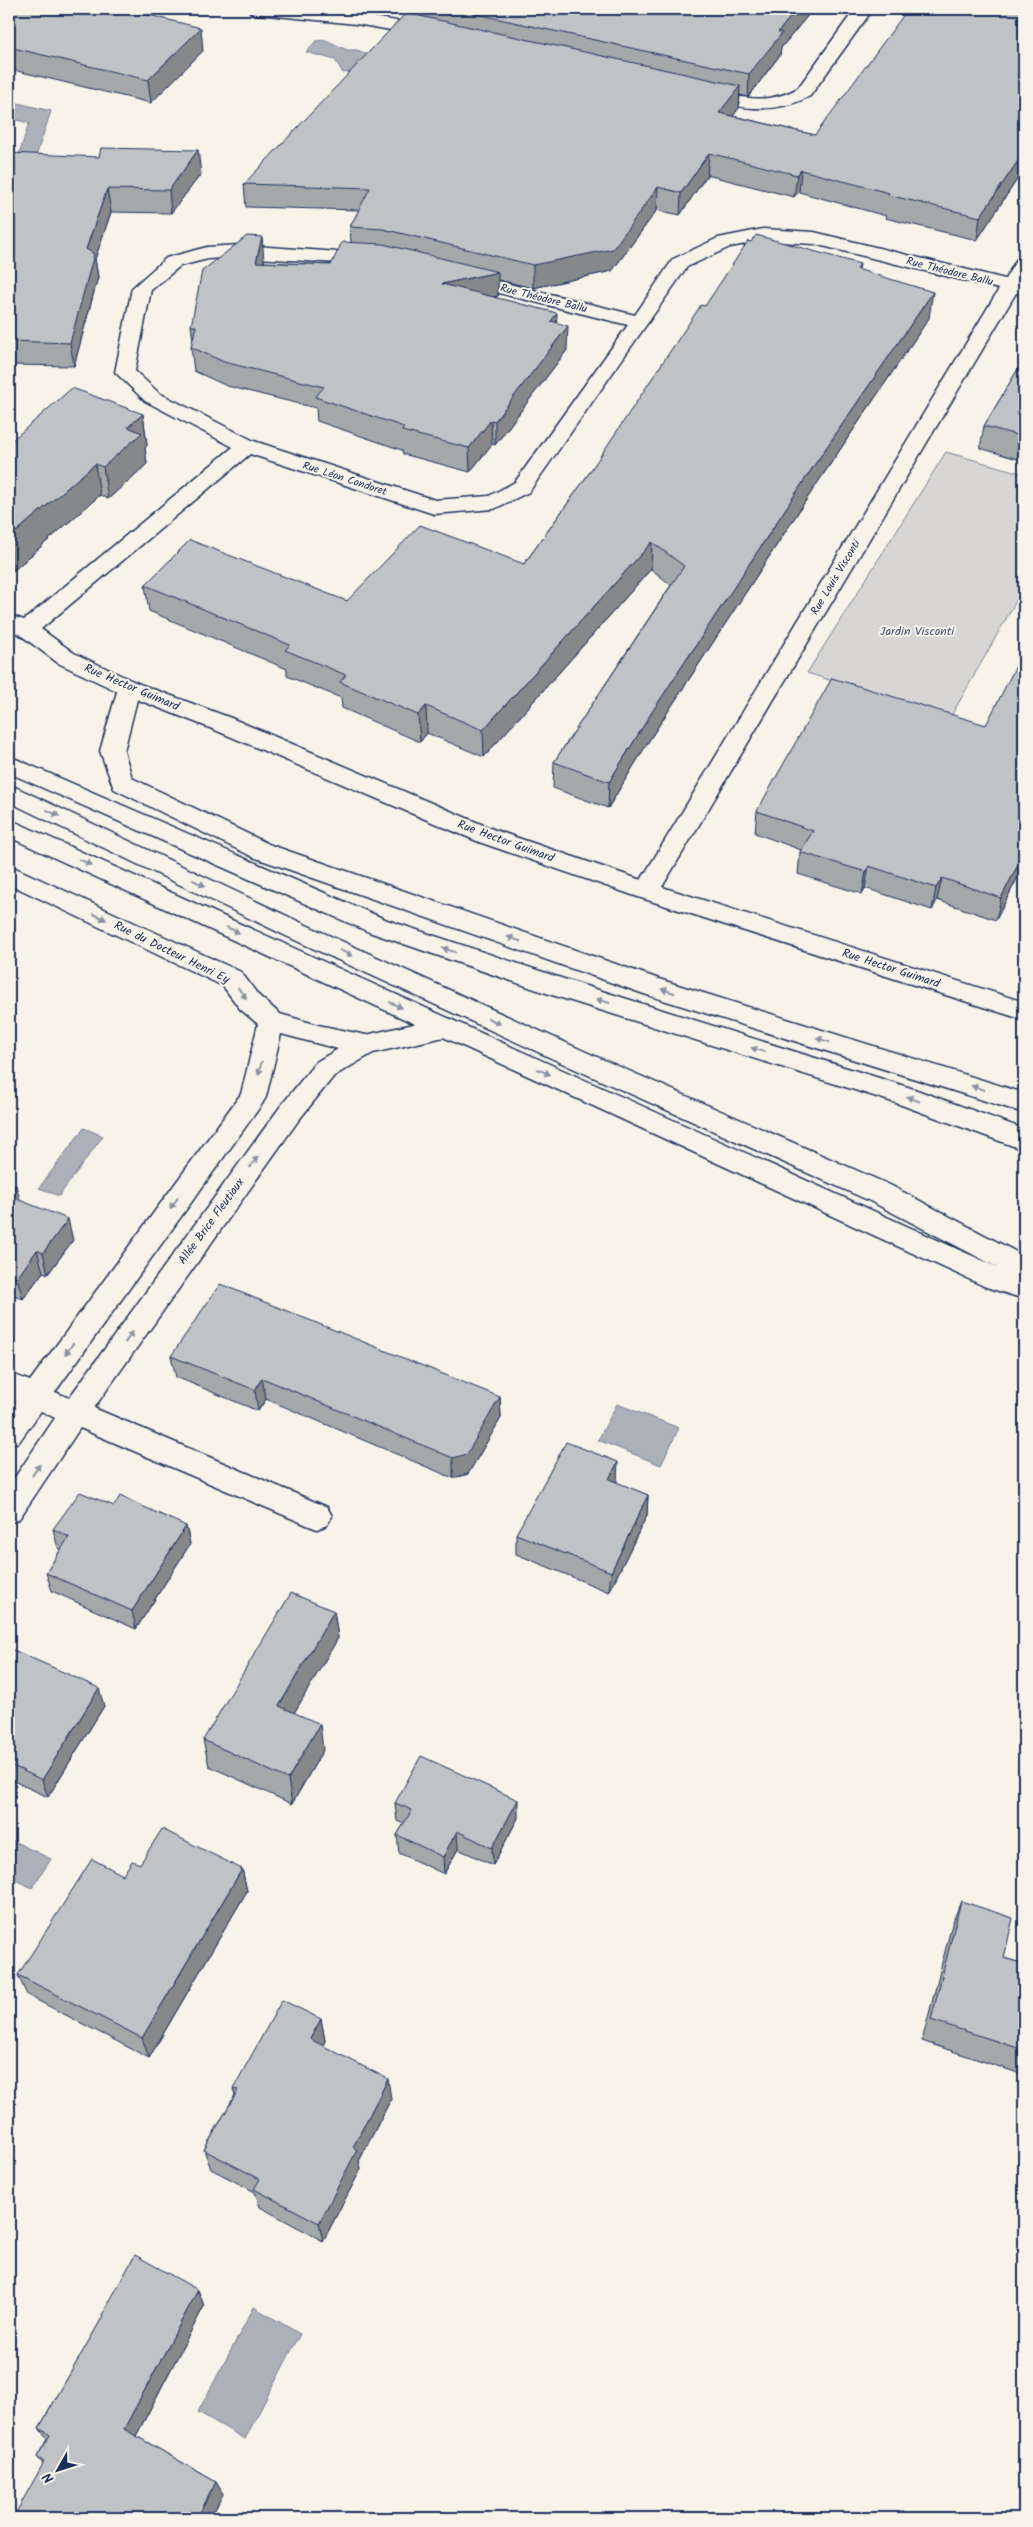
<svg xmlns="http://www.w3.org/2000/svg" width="1033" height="2527" viewBox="0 0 1033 2527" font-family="Kalam,sans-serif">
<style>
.green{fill:#d7d6d4;stroke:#798299}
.water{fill:#acb0b9;stroke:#727c95}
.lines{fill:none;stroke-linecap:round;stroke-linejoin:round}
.lane-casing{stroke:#1b2f5e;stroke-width:3}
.street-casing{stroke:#1b2f5e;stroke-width:3}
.secondary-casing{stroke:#1b2f5e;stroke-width:3}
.lane{fill:#f7f3e8;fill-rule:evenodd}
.street{fill:#f7f3e8;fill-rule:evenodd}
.secondary{fill:#f7f3e8;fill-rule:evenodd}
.wall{fill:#a5a8a9;stroke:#1b2f5e}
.shaded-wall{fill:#86888a;stroke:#1b2f5e}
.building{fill:#c0c3c5;stroke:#1b2f5e}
.oneway{fill:#8991a3}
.labels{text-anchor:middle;stroke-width:4;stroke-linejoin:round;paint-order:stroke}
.far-street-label{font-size:11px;fill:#1b2f5e;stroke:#f7f3e8}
.park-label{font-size:12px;fill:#415076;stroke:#f7f3e8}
.street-label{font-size:12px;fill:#1b2f5e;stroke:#f7f3e8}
</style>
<rect width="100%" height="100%" fill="#f7f3e8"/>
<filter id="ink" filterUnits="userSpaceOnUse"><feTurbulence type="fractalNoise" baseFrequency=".02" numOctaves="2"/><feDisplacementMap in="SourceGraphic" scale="10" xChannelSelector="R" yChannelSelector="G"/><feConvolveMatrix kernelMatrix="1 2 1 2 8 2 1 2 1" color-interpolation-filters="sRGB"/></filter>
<g filter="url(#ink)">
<path class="green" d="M946 452 1024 474V587L950 718 807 673Z"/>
<g class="water">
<path d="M326 40 347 50H357L365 53 366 57 355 64 361 71 343 73 335 60 306 52 316 41Z"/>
<path d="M9 101 51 111 9 237V186L29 123 9 118Z"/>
<path d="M84 1128 103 1136 59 1196 39 1188Z"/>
<path d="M617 1404 679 1428 661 1465 598 1440Z"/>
<path d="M9 1839 51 1859 32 1888 9 1877Z"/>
<path d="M254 2307 300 2334 245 2439 198 2412Z"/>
</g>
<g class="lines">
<g class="lane-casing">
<path id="lane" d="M129 680 137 683 140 688 124 751 132 778 271 845 662 980 1024 1093V1113L644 994 253 857 114 789 100 751 118 688 121 683Z"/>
</g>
<g class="street-casing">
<g id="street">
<path d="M248 9C310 5 371 16 431 27L437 28 440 32 437 36 431 37 356 24 257 14 251 13Z"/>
<path d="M855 9H873L810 96C771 117 736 107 696 97L693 93 696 89 702 88C737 96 764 107 798 88Z"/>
<path d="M763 229 814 232 1005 279 1017 259 1024 257V279L1022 283H1024V295L1016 293 662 887 1024 1002V1020L638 897 479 842 215 730 121 693 58 663 19 634 9 630V615L24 620 233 447 145 401 115 372 132 288 166 258 207 247 240 245 380 255 383 259 380 263 373 265 240 257 208 259 180 266 151 290 135 371 159 393 254 441 435 500 489 496 515 482 628 325 454 282 451 278 454 274 461 272 635 315 673 259 718 238ZM763 241 814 244 999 289 641 880 495 830 231 718 137 683 74 653 41 629 250 454 434 514 494 509 529 492 687 267 730 247Z"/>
<path d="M9 865 241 972 258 995 280 1014 318 1025 366 1035 444 1017 453 1020 457 1027 453 1034 444 1037 373 1053 334 1076 298 1121 94 1408 327 1507 332 1516 327 1525 317 1529 307 1525 80 1428 19 1519 9 1523V1486L55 1418 41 1411 19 1442 9 1445V1411L16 1401 9 1398V1373L30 1381 241 1094 258 1024 240 1009 223 986 9 884ZM281 1034 338 1049 316 1062 280 1107 69 1398 55 1392 262 1104 266 1097Z"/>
</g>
</g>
<g class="secondary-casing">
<g id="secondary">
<path d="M9 756 387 920 570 981 914 1089 1024 1129V1150L896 1103 552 995 369 932 9 773Z"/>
<path d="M9 784 304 924 595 1056 890 1185 1024 1256V1299L986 1287 9 837V819L997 1267 870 1201 577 1070 286 936 9 802Z"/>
</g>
</g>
<use href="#lane" class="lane"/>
<use href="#street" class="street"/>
<use href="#secondary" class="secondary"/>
</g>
<g class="wall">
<path d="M9 9 203 51 151 103 9 69Z"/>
<path d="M418 9H813L781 48 780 55 748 97 740 95 739 108 733 116 815 135 1024 9V169L977 240 885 218 886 216 799 192 794 197 707 175 680 215 657 210 612 271 533 288 498 280V296L493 297 557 323 567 350 495 445 492 444 470 472 403 454 402 450 317 421 316 408 227 386 194 371 191 347 193 340 191 326 264 260V262L331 265 351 242 350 227 359 210 246 207 244 184 418 16Z"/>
<path d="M9 153 201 174 171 213 111 212 95 259 98 277 74 366 9 365Z"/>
<path d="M860 264 859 270 929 318 810 494 650 739 608 808 553 788 554 762 671 585 651 569 484 757 427 733 420 742 342 708 341 698 287 676V669L149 611 145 585 347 601 524 564 583 482 705 306Z"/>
<path d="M1024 359V461L980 448 984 426Z"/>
<path d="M143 414 147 445 145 448 147 464 108 499 100 495 13 571 9 569V443Z"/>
<path d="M986 725 1024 865 996 920 937 900 932 910 865 888 862 894 798 874 800 852 801 850 755 833 757 811Z"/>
<path d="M9 1183 20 1200 73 1240 48 1274 43 1272 23 1299 9 1293Z"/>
<path d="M171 1356 500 1397 501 1418 468 1474 453 1478 266 1399 258 1411 176 1377Z"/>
<path d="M617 1483 648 1495 647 1515 609 1592 516 1554V1534Z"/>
<path d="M114 1506 186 1526 190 1544 136 1629 52 1591 46 1573 61 1549 58 1548 53 1529Z"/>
<path d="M334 1611 338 1638 294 1713 323 1750 292 1804 209 1766 203 1740Z"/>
<path d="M9 1648 104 1706 48 1797 9 1779Z"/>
<path d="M395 1803 518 1818 493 1865 458 1849 444 1874 399 1853 397 1835 404 1824 397 1821Z"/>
<path d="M140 1864 242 1869 247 1891 149 2058 27 1995 18 1975 123 1875Z"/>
<path d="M961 1901 1004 1958 1024 1964V2075L922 2041 952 1924Z"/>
<path d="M321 2019 325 2041 323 2045 391 2099 359 2161 361 2169 323 2241 260 2207 255 2192 211 2169 204 2150 235 2095 233 2089Z"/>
<path d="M198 2290 204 2306 136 2436 216 2482 223 2494 43 2464 37 2457 47 2439 39 2428 103 2317 102 2315Z"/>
</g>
<g class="shaded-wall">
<path d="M797 9H813L781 48 780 55 748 97 749 74 778 32Z"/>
<path d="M201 28 203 51 151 103 148 80Z"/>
<path d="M740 86 739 108 718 135 719 113Z"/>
<path d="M198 150 201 174 171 213 169 190Z"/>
<path d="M1024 152V169L977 240 980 217Z"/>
<path d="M709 153 707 175 680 215 681 193Z"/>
<path d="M801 170 799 192 794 197 797 175Z"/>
<path d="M658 187 657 210 612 271 533 288V265Z"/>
<path d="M107 189 111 212 95 259 98 277 74 366 70 343 86 249Z"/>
<path d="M262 237 264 260 258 285 256 262Z"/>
<path d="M498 272V296L443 307 442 284Z"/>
<path d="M933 292 929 318 810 494 650 739 608 808 609 782 652 712 813 467Z"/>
<path d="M557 313 556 337 551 321Z"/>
<path d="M568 326 567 350 495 445V421Z"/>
<path d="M143 414 147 445 145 448 147 464 108 499 103 467 128 427Z"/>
<path d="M491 420 492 444 470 472 469 448Z"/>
<path d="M95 464 100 495 13 571 9 548V538Z"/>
<path d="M652 542 651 569 484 757 483 730Z"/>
<path d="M426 706 427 733 420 742 418 715Z"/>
<path d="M1024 853V865L996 920 1001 898Z"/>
<path d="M869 866 865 888 862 894 866 872Z"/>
<path d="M942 878 937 900 932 910 936 888Z"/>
<path d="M16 1185 22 1207 9 1200V1194Z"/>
<path d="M68 1219 73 1240 48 1274 43 1253Z"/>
<path d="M37 1250 43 1272 23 1299 17 1278Z"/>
<path d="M262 1378 266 1399 258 1411 255 1390Z"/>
<path d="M500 1397 501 1418 468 1474 453 1478V1458Z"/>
<path d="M618 1462 617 1482 609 1479Z"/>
<path d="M648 1495 647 1515 609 1592 611 1572Z"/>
<path d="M186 1526 190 1544 136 1629 132 1611Z"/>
<path d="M334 1611 338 1638 283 1732 279 1706Z"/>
<path d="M99 1688 104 1706 48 1797 42 1780Z"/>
<path d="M320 1724 323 1750 292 1804 288 1779Z"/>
<path d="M518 1800V1818L493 1865 492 1848Z"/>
<path d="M457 1831 458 1849 444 1874 443 1857Z"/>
<path d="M242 1869 247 1891 149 2058 142 2038Z"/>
<path d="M321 2019 325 2041 315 2060 310 2039Z"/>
<path d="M388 2079 391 2099 359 2161 361 2169 323 2241 319 2223 353 2147Z"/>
<path d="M198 2290 204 2306 133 2442 124 2429Z"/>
<path d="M216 2482 223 2494 211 2518H197Z"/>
</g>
<g class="building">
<path d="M9 9H125L201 28 148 80 9 47Z"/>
<path d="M454 9H797L778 32 782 33 749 74Z"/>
<path d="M908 9H1024V152L980 217 888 195 889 193 801 170 797 175 709 153 681 193 658 187 613 249 533 265 383 229 350 227 370 188 244 184 406 13 740 86 719 113 815 135Z"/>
<path d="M101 148 198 150 169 190 107 189 86 249 94 254 70 343 9 341V153L99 157Z"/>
<path d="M756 235 860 264 857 269 933 292 813 467 652 712 609 782 554 762 684 566 652 542 483 730 426 706 418 715 340 682 346 675 285 650 290 645 145 585 190 540 347 601 420 525 524 564 583 482 701 305 705 306 748 241 751 242Z"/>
<path d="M247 236 262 237 256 262 331 265 342 242 383 244 498 272 442 284 557 313 551 321 568 326 495 421 491 420 469 448 402 431 404 427 315 397 324 387 224 362 191 347 196 326H191L202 271Z"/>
<path d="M1024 359V437L984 426Z"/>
<path d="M72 388 143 414 128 427 142 433 103 467 95 464 9 538V443Z"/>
<path d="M1024 650V853L1001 898 942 878 936 888 869 866 866 872 800 852 813 831 757 811 832 678 986 725Z"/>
<path d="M9 1183 16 1185 9 1194Z"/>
<path d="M9 1196 68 1219 43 1253 37 1250 17 1278 9 1275Z"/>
<path d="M220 1284 500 1397 467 1454 453 1458 262 1378 255 1390 171 1356Z"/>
<path d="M566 1442 618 1462 609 1479 648 1495 611 1572 516 1534Z"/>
<path d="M80 1492 114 1506 120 1496 186 1526 132 1611 46 1573 69 1537 53 1529Z"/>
<path d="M291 1593 334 1611 279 1706 320 1724 288 1779 203 1740Z"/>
<path d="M9 1648 99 1688 42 1780 9 1764Z"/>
<path d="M421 1756 518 1800 492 1848 457 1831 443 1857 397 1835 412 1810 395 1803Z"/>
<path d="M162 1829 242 1869 142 2038 18 1975 92 1859 123 1875 132 1861 140 1864Z"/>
<path d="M961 1901 1013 1918 1004 1958 1024 1964V2050L931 2020Z"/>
<path d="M282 2000 321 2019 310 2039 388 2079 353 2147 357 2150 319 2223 254 2189 260 2179 204 2150 238 2090 233 2089Z"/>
<path d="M135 2255 198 2290 124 2429 216 2482 197 2518H13L44 2462 37 2457 50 2435 39 2428 103 2316 102 2315Z"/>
</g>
<defs><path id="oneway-solid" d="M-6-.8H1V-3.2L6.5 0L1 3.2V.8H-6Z" transform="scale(1.25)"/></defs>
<g class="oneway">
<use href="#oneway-solid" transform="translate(53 813) rotate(26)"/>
<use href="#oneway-solid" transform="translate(85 862) rotate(25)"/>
<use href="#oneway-solid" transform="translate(199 883) rotate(26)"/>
<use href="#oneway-solid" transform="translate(100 917) rotate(25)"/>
<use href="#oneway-solid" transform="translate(233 930) rotate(25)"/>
<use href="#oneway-solid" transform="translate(514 939) rotate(-161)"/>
<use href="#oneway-solid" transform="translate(449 950) rotate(-161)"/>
<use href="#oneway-solid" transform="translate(346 953) rotate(25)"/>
<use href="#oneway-solid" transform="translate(668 991) rotate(-163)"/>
<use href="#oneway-solid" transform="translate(242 993) rotate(52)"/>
<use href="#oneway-solid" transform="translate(603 1001) rotate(-163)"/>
<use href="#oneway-solid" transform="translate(396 1005) rotate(25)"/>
<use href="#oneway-solid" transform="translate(494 1021) rotate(25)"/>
<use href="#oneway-solid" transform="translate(823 1040) rotate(-163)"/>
<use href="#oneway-solid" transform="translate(758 1050) rotate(-163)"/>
<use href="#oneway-solid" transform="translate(260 1068) rotate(104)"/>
<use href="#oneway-solid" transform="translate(544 1072) rotate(24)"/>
<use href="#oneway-solid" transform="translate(978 1088) rotate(-163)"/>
<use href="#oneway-solid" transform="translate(913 1099) rotate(-160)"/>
<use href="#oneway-solid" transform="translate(254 1162) rotate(-52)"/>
<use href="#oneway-solid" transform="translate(174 1203) rotate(126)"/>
<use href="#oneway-solid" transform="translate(129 1337) rotate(-55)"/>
<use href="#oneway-solid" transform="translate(69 1349) rotate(126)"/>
<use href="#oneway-solid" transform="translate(36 1470) rotate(-56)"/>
</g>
</g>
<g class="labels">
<g class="far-street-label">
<text transform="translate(950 271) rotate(14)" y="4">Rue Théodore Ballu</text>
<text transform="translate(544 298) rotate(14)" y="4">Rue Théodore Ballu</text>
<text transform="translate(345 478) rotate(18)" y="4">Rue Léon Condoret</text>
<text transform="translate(835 577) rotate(-59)" y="4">Rue Louis Visconti</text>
</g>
<g class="park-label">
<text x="917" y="635">Jardin Visconti</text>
</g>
<g class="street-label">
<text transform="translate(132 687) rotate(23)" y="4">Rue Hector Guimard</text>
<text transform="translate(506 841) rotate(20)" y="4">Rue Hector Guimard</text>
<text transform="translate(172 952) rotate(26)" y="4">Rue du Docteur Henri Ey</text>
<text transform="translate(891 968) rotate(18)" y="4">Rue Hector Guimard</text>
<text transform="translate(211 1221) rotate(-54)" y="4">Allée Brice Fleutiaux</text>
</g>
</g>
<rect width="1033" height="2527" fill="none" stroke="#f7f3e8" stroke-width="30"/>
<rect x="15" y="15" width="1003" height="2497" fill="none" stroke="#1b2f5e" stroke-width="2" filter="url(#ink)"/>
<g transform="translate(58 2470) rotate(231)" stroke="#f7f3e8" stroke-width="4" paint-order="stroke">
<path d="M0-4L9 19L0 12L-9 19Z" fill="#1b2f5e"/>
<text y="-8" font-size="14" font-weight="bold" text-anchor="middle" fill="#1b2f5e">N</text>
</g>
</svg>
